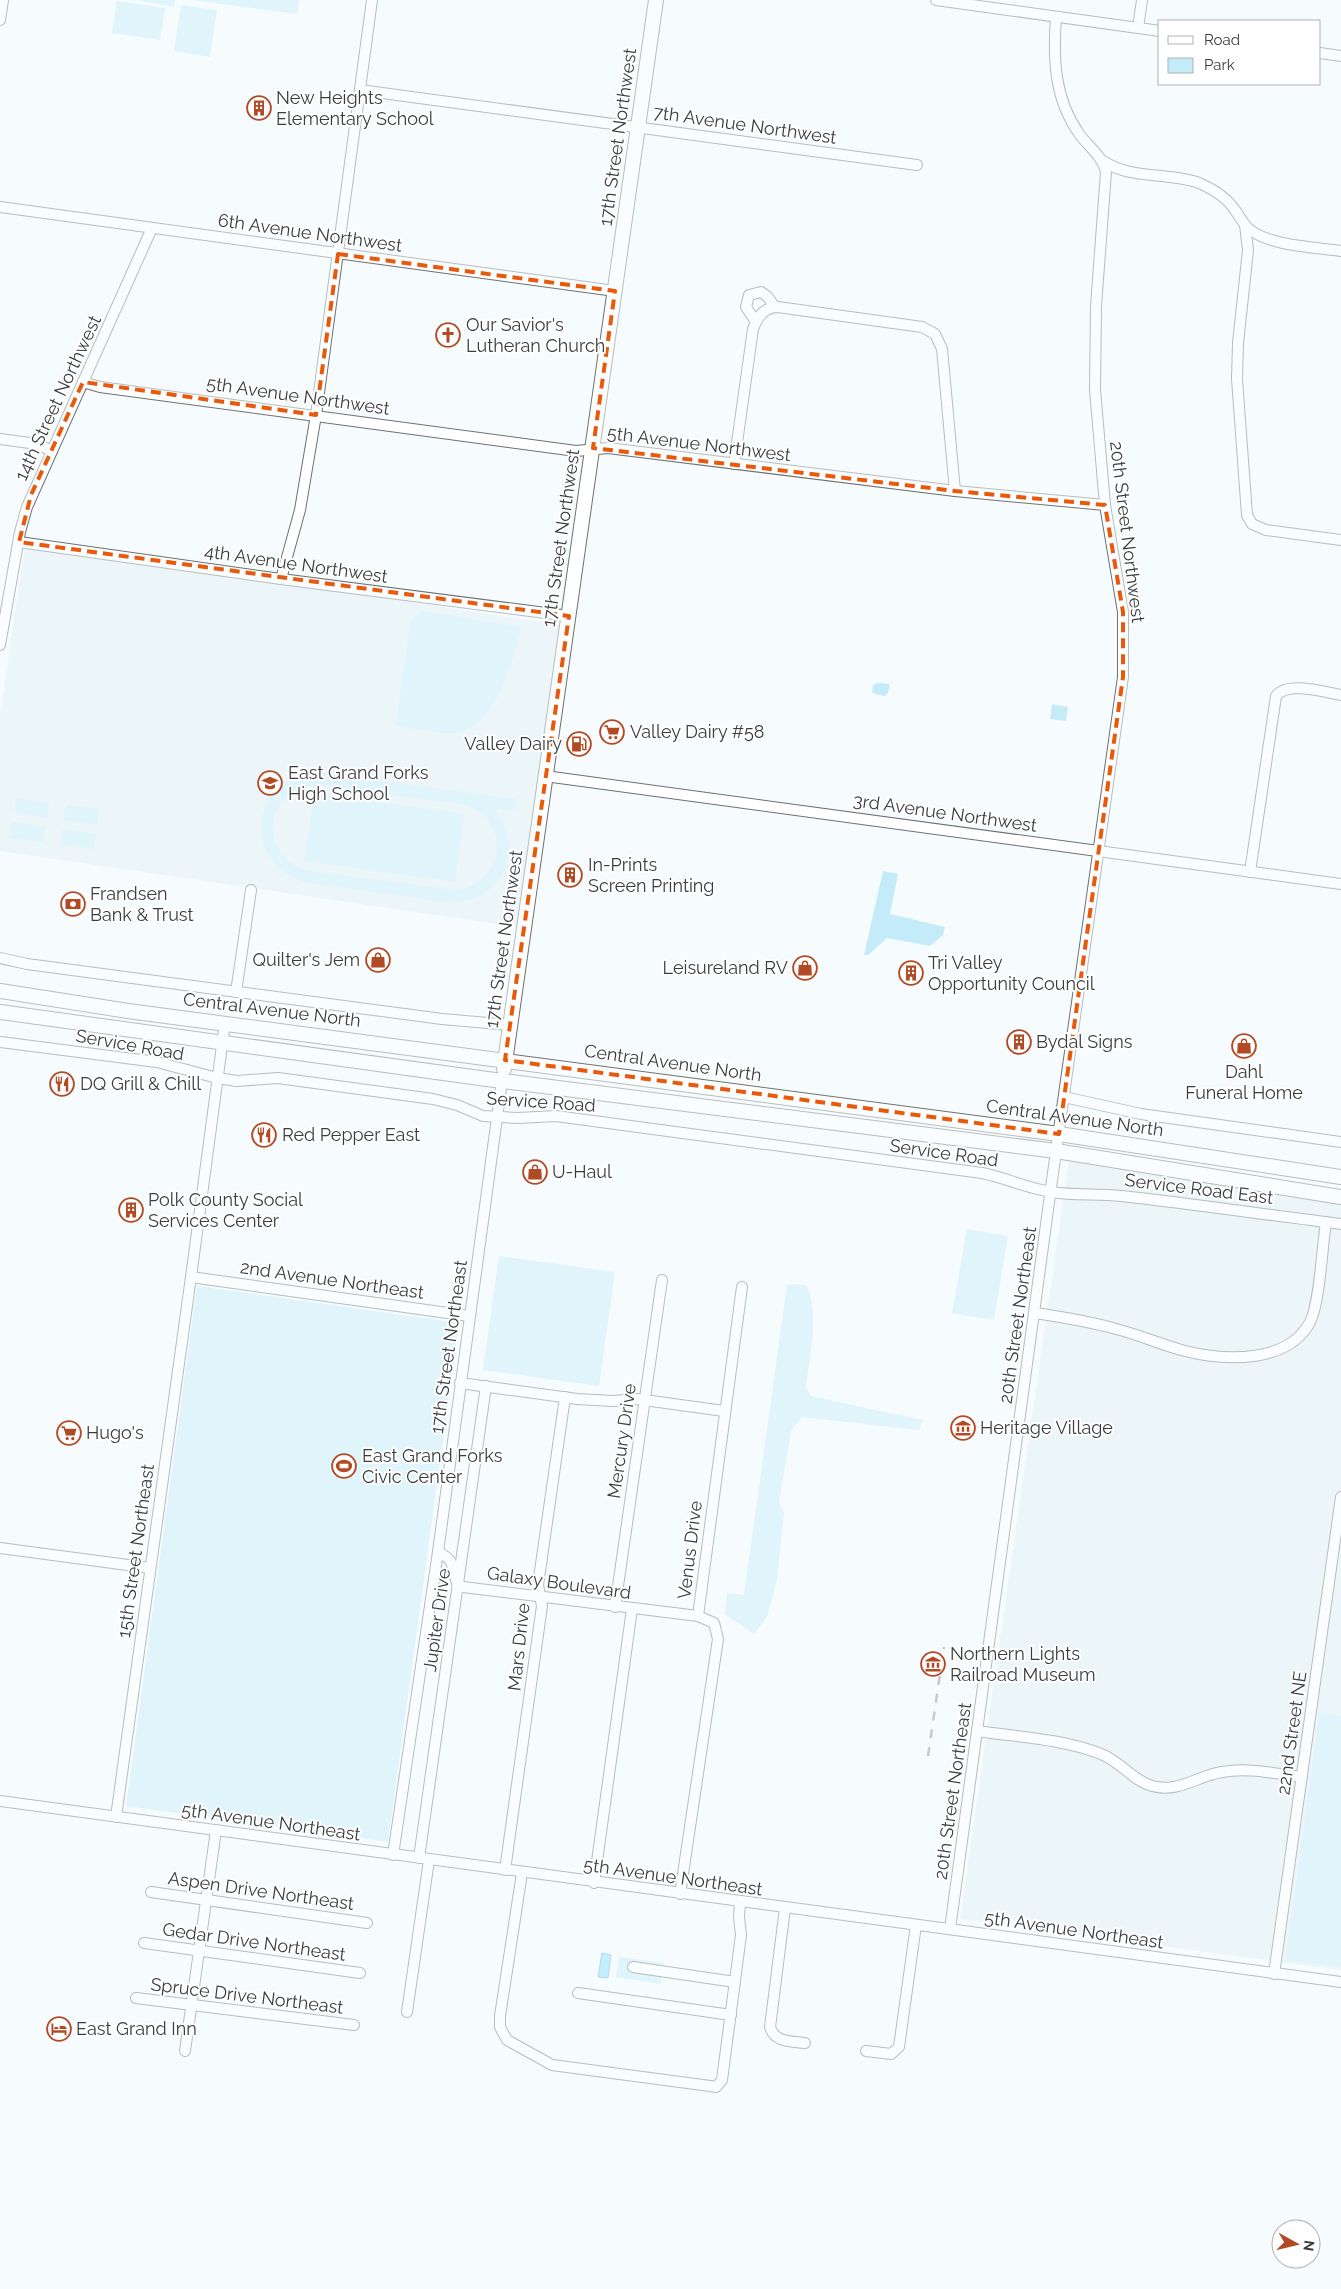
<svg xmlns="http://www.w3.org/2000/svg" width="1341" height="2289" viewBox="0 0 1341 2289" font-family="Raleway,sans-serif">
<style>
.built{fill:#e1eff3}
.green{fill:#c4ebf8;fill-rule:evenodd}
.water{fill:#82e1fe;stroke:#6cb0c4}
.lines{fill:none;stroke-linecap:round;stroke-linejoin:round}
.street-casing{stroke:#6c7172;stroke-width:12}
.secondary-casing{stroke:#6c7172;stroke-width:16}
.street{stroke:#fff;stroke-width:10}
.secondary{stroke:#fff;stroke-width:14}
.rail{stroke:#898c8d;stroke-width:2.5;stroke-dasharray:9 9;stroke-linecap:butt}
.marked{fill:none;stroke:#e8590c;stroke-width:4;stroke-dasharray:10 6;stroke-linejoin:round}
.labels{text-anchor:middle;stroke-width:4;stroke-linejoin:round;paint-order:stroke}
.poi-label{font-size:18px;fill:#3a3c3d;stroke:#fff;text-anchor:start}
.street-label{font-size:18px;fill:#3a3c3d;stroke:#fff}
</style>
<rect width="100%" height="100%" fill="#f6fbfd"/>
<g class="built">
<path d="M25 545 564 625 519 927 0 851V716Z"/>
<path d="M1069 1159 1341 1197V1970L960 1919Z"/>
</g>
<g class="green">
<path d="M136 0H175L174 7Z"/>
<path d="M192 0H299L297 14Z"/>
<path d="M117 1 165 8 160 40 112 33Z"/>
<path d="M181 5 217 10 210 57 174 51Z"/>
<path d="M422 611 521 627C513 661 496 730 453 733 435 734 414 728 396 726L411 620Z"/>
<path d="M878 683 890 684 888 693 885 696 875 694 872 692 873 685Z"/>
<path d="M1052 704 1068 707 1066 721 1050 719Z"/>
<path d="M315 772 516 799 514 811 495 809C507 825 513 846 506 866 499 884 483 898 464 901 447 904 428 899 411 897 377 892 343 888 309 883 242 868 247 779 315 772ZM315 785 460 804C512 815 508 884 455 890L310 871C258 859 262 791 315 785Z"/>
<path d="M314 793 464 814 455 882 305 861Z"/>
<path d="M16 798 49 803 47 818 14 813Z"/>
<path d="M66 805 99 809 97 825 64 820Z"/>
<path d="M12 822 45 827 43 842 10 838Z"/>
<path d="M63 829 96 834 94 849 61 844Z"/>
<path d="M883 871 898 874 890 914 945 927 943 935 930 946 887 938 868 955H864Z"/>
<path d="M967 1229 1008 1236 994 1320 952 1313Z"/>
<path d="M499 1256 615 1272 599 1386 483 1370Z"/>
<path d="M798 1284 807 1286C820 1316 809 1356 806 1388L811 1396 923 1420 919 1430 802 1417 791 1431 779 1502 784 1512 777 1579 767 1617 754 1634 725 1614 727 1593 744 1595 787 1285Z"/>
<path d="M197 1286 459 1323 388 1842 126 1806Z"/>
<path d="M1319 1713 1341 1716V1967L1286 1960Z"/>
<path d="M619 1957 664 1963 661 1984 616 1977Z"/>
</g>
<path class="water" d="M602 1953 611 1955 608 1978 598 1977Z"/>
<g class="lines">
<g class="street-casing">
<g id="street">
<path d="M936 0 1160 31"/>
<path d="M0 20 3 0"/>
<path d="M1138 28 1142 0"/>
<path d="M1320 53 1341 56"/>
<path d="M360 90 917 165"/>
<path d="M1103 161C1131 180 1169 172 1199 183 1213 189 1227 198 1235 210 1240 217 1243 224 1249 229 1270 246 1314 247 1341 251"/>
<path d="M0 207 615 291"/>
<path d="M1245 225 1248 250 1238 343 1237 379 1247 515 1252 524 1266 530 1341 540"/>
<path d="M756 322 746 307 749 295 761 292 768 297 774 306"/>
<path d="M83 382 100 387 576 451 608 448 955 491 1105 505"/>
<path d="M0 439 37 444 52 451"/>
<path d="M734 464 753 329C757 317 764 307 778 307L922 327 935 334 942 349 955 491"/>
<path d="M19 542 281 579 569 616"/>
<path d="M281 579 300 510 316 415 372 0"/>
<path d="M0 645 20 532 27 507 152 228"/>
<path d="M545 776 1341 884"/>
<path d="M1250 872 1276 696C1287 681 1324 692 1341 695"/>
<path d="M0 958 27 964 442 1019 511 1025"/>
<path d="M236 992 251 890"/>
<path d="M0 1042 157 1062 217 1078 237 1081 278 1078 433 1099 457 1105 483 1116 518 1118 556 1116 982 1173C1007 1178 1028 1189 1052 1192 1075 1196 1098 1193 1121 1196 1194 1204 1268 1215 1341 1224"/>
<path d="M1064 1097 1141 1114 1341 1142"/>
<path d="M191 1277 469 1316"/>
<path d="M1035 1313C1062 1317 1089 1321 1116 1329 1140 1335 1162 1345 1185 1351 1225 1361 1290 1364 1311 1320 1320 1299 1322 1247 1326 1222"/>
<path d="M460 1383 577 1399 613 1401 637 1399 724 1411"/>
<path d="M0 1548 150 1568"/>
<path d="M438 1552C456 1561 451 1566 457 1583L463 1587 698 1616"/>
<path d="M615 1607 662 1280"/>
<path d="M977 1731C1017 1737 1064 1739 1101 1754 1120 1761 1133 1781 1152 1786 1179 1793 1197 1776 1222 1772 1248 1767 1276 1774 1302 1777"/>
<path d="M0 1801 1341 1982"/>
<path d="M116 1817 191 1277 225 1023"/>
<path d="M393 1855 438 1552 502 1081"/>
<path d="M419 1858 486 1386"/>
<path d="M505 1870 542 1606 538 1585 565 1397"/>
<path d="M522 1873 500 2016V2027L507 2040 552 2065 710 2086 716 2087 722 2080 741 1935 739 1917 740 1902"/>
<path d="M594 1883 632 1609"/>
<path d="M151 1892 367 1923"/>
<path d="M680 1894 718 1639 714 1623 698 1616 742 1287"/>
<path d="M785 1908 770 2027C775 2043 791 2041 805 2043"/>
<path d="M950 1929 1056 1151 1123 677V612L1105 505 1095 390 1096 306 1106 172C1103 157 1089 147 1080 135 1054 99 1053 59 1056 17"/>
<path d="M144 1943 360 1973"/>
<path d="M633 1967 735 1982"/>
<path d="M1274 1974 1341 1497"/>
<path d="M578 1993 731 2015"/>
<path d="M136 1998 354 2025"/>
<path d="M407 2012 429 1860"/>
<path d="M185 2051 216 1830"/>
<path d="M866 2051 891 2054 899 2047 916 1925"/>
</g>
</g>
<g class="secondary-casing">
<g id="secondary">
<path d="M0 991 128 1011 1059 1134 1341 1177"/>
<path d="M0 1012 487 1079 1056 1151 1341 1197"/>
<path d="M504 1069 656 0"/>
</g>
</g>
<use href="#street" class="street"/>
<use href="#secondary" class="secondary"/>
<path class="rail" d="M928 1756 944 1647"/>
</g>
<path d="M0 0H1341V2289H0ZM338 254 615 291 593 448 955 491 1105 505 1123 612V677L1059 1134 505 1060 569 616 19 542 31 495 83 382 316 415Z" fill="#f6fbfd" fill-opacity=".55" fill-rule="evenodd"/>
<path class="marked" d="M338 254 615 291 593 448 955 491 1105 505 1123 612V677L1059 1134 505 1060 569 616 19 542 31 495 83 382 316 415Z"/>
<defs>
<g id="building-ring" transform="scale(1.25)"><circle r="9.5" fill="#fff" stroke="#b24b25" stroke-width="1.5"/><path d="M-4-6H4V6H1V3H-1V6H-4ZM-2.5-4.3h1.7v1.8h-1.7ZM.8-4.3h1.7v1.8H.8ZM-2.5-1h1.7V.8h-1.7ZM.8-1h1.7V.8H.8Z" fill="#b24b25"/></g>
<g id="church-ring" transform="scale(1.25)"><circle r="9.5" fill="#fff" stroke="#b24b25" stroke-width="1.5"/><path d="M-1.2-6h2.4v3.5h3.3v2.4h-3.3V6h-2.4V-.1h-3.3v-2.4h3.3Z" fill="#b24b25"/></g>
<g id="supermarket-ring" transform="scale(1.25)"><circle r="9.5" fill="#fff" stroke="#b24b25" stroke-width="1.5"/><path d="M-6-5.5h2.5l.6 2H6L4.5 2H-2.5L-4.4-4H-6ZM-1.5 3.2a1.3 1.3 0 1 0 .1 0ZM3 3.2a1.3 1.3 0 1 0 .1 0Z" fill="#b24b25"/></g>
<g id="fuel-ring" transform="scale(1.25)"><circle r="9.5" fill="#fff" stroke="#b24b25" stroke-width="1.5"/><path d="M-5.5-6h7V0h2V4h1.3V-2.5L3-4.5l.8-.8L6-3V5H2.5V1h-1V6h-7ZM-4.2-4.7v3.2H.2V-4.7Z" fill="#b24b25"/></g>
<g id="school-ring" transform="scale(1.25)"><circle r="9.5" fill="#fff" stroke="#b24b25" stroke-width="1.5"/><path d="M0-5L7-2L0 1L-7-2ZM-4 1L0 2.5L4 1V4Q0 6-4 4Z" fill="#b24b25"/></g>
<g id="bank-ring" transform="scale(1.25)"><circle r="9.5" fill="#fff" stroke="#b24b25" stroke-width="1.5"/><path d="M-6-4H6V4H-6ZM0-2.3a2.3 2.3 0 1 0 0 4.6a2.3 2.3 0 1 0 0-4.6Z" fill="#b24b25"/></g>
<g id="shop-ring" transform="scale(1.25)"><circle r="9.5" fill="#fff" stroke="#b24b25" stroke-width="1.5"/><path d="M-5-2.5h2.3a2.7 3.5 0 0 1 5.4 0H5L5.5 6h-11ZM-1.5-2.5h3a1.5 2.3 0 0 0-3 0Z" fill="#b24b25"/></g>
<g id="restaurant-ring" transform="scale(1.25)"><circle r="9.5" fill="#fff" stroke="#b24b25" stroke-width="1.5"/><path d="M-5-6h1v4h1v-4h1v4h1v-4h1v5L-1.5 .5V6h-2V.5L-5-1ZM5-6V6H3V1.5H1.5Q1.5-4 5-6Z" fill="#b24b25"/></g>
<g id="museum-ring" transform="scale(1.25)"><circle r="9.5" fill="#fff" stroke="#b24b25" stroke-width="1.5"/><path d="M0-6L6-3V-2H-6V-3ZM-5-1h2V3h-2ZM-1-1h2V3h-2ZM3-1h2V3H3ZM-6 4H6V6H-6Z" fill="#b24b25"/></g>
<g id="stadium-ring" transform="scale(1.25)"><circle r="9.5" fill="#fff" stroke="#b24b25" stroke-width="1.5"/><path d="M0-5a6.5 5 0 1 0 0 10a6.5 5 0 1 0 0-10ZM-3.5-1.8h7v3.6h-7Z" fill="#b24b25"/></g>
<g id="hotel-ring" transform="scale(1.25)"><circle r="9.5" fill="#fff" stroke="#b24b25" stroke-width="1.5"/><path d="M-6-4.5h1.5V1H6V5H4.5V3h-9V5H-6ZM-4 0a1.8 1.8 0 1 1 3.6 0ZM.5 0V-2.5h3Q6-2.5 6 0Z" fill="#b24b25"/></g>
</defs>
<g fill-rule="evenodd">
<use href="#building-ring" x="259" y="108"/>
<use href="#church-ring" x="448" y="335"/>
<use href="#supermarket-ring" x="612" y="732"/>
<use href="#fuel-ring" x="579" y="744"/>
<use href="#school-ring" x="270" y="783"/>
<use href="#building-ring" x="570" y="875"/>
<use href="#bank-ring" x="73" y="904"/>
<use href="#shop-ring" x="378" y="960"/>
<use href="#shop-ring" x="805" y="968"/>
<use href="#building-ring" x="911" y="973"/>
<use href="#building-ring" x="1019" y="1042"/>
<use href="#shop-ring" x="1244" y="1046"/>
<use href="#restaurant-ring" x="62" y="1084"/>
<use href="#restaurant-ring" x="264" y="1135"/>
<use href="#shop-ring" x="535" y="1172"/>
<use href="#building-ring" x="131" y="1210"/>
<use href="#museum-ring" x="963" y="1428"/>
<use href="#supermarket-ring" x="69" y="1433"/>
<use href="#stadium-ring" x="344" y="1466"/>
<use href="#museum-ring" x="933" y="1664"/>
<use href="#hotel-ring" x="59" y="2029"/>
</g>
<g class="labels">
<g class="poi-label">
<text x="276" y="104">New Heights<tspan x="276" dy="21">Elementary School</tspan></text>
<text x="466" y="331">Our Savior's<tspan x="466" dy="21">Lutheran Church</tspan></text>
<text x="630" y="738">Valley Dairy #58</text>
<text x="562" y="750" text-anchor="end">Valley Dairy</text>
<text x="288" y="779">East Grand Forks<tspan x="288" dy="21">High School</tspan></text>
<text x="588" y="871">In-Prints<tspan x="588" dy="21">Screen Printing</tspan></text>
<text x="90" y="900">Frandsen<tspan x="90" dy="21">Bank &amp; Trust</tspan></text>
<text x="360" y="966" text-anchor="end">Quilter's Jem</text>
<text x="928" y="969">Tri Valley<tspan x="928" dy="21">Opportunity Council</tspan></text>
<text x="788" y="974" text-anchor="end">Leisureland RV</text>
<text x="1036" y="1048">Bydal Signs</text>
<text x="1244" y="1078" text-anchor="middle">Dahl<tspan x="1244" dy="21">Funeral Home</tspan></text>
<text x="80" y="1090">DQ Grill &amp; Chill</text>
<text x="282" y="1141">Red Pepper East</text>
<text x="552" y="1178">U-Haul</text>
<text x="148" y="1206">Polk County Social<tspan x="148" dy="21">Services Center</tspan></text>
<text x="980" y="1434">Heritage Village</text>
<text x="86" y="1439">Hugo's</text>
<text x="362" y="1462">East Grand Forks<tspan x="362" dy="21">Civic Center</tspan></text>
<text x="950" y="1660">Northern Lights<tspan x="950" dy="21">Railroad Museum</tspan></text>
<text x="76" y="2035">East Grand Inn</text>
</g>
<g class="street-label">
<text transform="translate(745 125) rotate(8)" y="6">7th Avenue Northwest</text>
<text transform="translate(618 137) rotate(-82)" y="6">17th Street Northwest</text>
<text transform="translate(310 233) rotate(8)" y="6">6th Avenue Northwest</text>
<text transform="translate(298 396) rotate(8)" y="6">5th Avenue Northwest</text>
<text transform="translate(58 398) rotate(-65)" y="6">14th Street Northwest</text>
<text transform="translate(699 444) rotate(7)" y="6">5th Avenue Northwest</text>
<text transform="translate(1127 532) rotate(83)" y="6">20th Street Northwest</text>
<text transform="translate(561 538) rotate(-82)" y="6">17th Street Northwest</text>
<text transform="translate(296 564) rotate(8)" y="6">4th Avenue Northwest</text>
<text transform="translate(945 813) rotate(8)" y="6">3rd Avenue Northwest</text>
<text transform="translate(504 939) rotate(-82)" y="6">17th Street Northwest</text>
<text transform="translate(272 1010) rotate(7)" y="6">Central Avenue North</text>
<text transform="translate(130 1045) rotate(10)" y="6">Service Road</text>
<text transform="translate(673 1063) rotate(8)" y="6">Central Avenue North</text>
<text transform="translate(541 1102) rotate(4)" y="6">Service Road</text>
<text transform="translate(1075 1118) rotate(8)" y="6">Central Avenue North</text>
<text transform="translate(944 1153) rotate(8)" y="6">Service Road</text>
<text transform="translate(1199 1189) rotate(7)" y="6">Service Road East</text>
<text transform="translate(332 1280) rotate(8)" y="6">2nd Avenue Northeast</text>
<text transform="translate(1018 1315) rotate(-82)" y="6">20th Street Northeast</text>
<text transform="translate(449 1347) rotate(-82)" y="6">17th Street Northeast</text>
<text transform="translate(622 1441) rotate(-82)" y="6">Mercury Drive</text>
<text transform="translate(690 1550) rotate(-83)" y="6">Venus Drive</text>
<text transform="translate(136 1551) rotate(-82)" y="6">15th Street Northeast</text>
<text transform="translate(559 1583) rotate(8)" y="6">Galaxy Boulevard</text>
<text transform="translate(437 1620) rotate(-82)" y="6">Jupiter Drive</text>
<text transform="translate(519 1647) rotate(-84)" y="6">Mars Drive</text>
<text transform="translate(1292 1733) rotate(-82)" y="6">22nd Street NE</text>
<text transform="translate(953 1791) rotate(-82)" y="6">20th Street Northeast</text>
<text transform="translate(271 1822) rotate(8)" y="6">5th Avenue Northeast</text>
<text transform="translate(673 1877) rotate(8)" y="6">5th Avenue Northeast</text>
<text transform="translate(261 1891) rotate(8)" y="6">Aspen Drive Northeast</text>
<text transform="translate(1074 1930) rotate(8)" y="6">5th Avenue Northeast</text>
<text transform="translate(254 1942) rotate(8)" y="6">Gedar Drive Northeast</text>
<text transform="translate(247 1996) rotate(7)" y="6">Spruce Drive Northeast</text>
</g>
</g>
<rect x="1158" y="20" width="162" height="65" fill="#ffffff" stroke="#b0b1b1"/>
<rect x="1168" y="36" width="25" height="8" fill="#ffffff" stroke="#b0b1b1"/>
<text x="1204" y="45" font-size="15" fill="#3a3c3d">Road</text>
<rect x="1168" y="58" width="25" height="15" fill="#c4ebf8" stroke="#b0b1b1"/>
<text x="1204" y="70" font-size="15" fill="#3a3c3d">Park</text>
<g transform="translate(1296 2244) rotate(98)"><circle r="24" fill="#ffffff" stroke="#b0b1b1"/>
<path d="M0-4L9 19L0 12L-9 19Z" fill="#b24b25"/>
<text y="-8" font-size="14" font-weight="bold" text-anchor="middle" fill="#3a3c3d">N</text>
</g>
</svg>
